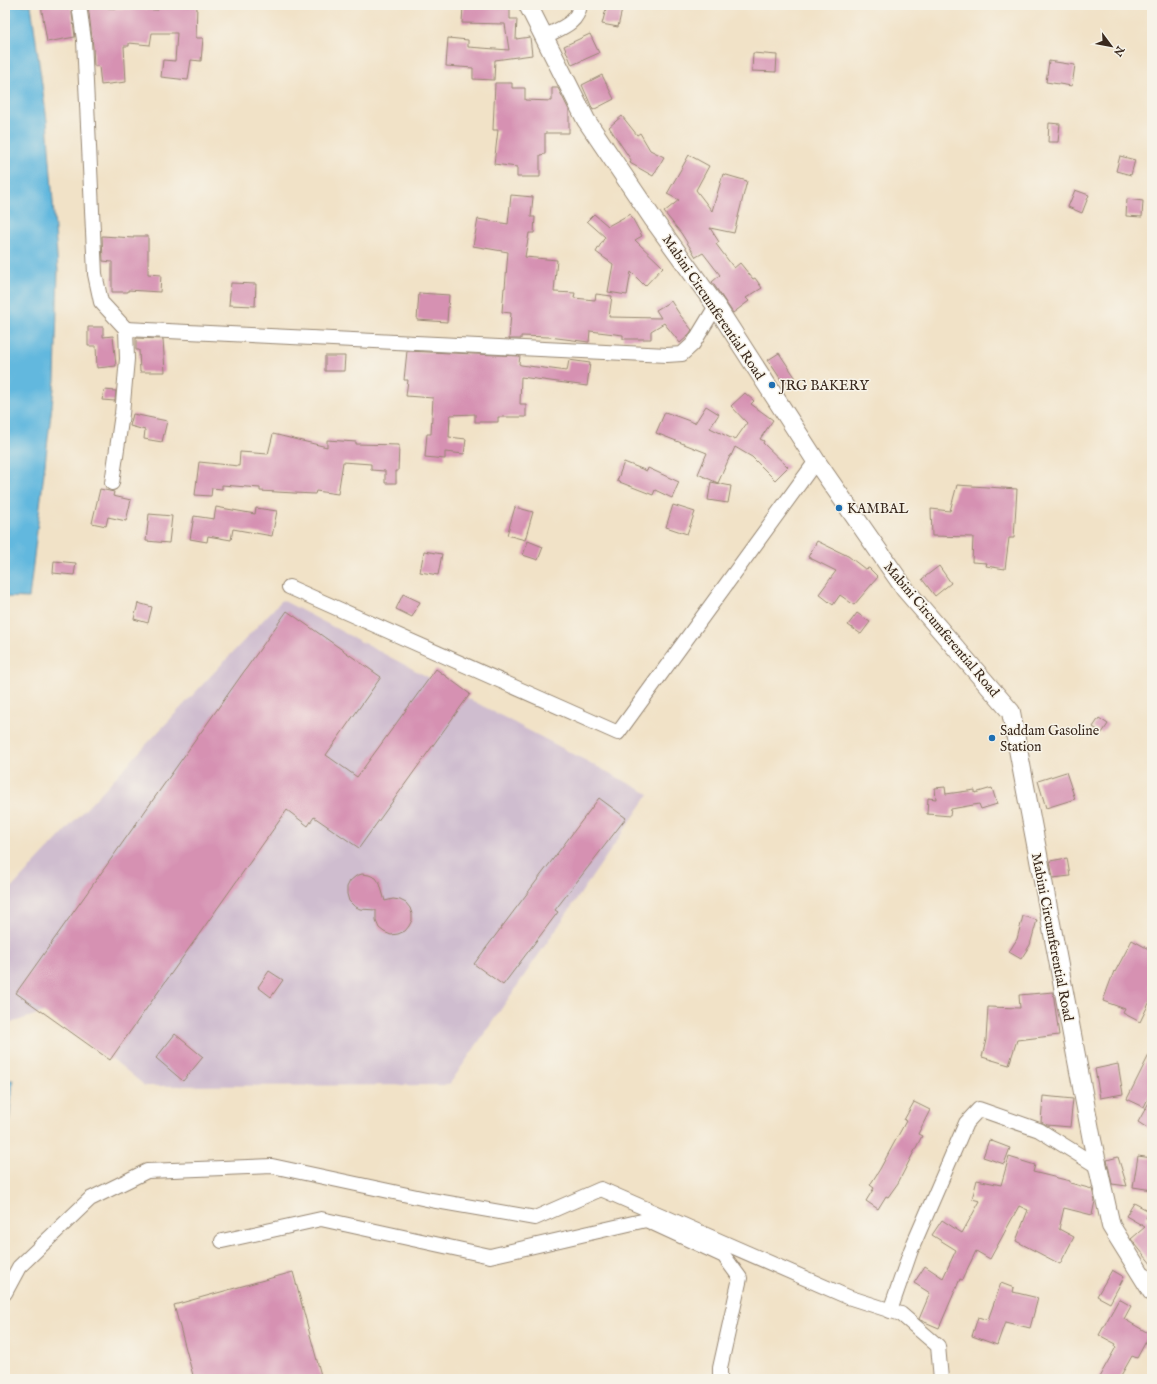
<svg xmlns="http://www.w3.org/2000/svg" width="1157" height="1384" viewBox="0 0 1157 1384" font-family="'IM FELL English',serif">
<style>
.industrial{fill:#cfbdcf}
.water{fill:#62b8de;stroke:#4e717e}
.building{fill:#d691b2}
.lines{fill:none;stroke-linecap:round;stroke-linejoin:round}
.minor-casing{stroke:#968672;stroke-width:16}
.major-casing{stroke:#968672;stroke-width:20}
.minor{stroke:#fff;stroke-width:14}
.major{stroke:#fff;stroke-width:18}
.poi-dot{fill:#1f6fb2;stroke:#f7f3e8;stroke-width:1.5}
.labels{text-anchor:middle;stroke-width:3;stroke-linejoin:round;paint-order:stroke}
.street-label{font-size:14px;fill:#3b2a1e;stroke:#f7f3e8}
.poi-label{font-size:14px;fill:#3b2a1e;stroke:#f7f3e8;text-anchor:start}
</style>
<rect width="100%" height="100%" fill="#f7f3e8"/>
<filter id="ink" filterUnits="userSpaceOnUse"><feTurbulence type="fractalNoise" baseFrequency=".025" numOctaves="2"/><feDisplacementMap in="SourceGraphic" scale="8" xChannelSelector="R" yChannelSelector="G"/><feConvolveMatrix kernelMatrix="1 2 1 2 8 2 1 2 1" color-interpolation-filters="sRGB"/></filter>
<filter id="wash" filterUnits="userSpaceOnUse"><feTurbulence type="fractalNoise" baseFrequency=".012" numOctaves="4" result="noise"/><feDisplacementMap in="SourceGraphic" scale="16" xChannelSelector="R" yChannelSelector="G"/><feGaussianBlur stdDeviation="0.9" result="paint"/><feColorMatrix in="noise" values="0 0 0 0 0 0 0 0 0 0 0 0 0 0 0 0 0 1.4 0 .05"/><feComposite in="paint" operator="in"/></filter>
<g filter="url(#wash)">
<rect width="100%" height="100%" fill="#f1e2c7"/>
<path class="industrial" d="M282 600 649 794 449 1085 145 1086 53 1009 5 1025V895Z"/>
<g class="water">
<path d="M5 5H31L47 121 58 270 55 380 29 598 5 597Z"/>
<path d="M5 1080H13L5 1168Z"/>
</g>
<g id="blocks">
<g class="building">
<path d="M41 5H71L75 37 47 42Z"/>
<path d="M88 5H108V8L158 10V5H197L196 38H203L201 61 191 60 188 80 161 77 163 60 175 61 177 33H152L150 45 129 43V46H124L126 82 101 85 99 66H94L93 47Z"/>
<path d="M463 5H510V19H517L516 39 530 37 532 55 495 60 494 80 473 79V68L446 66 448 38 468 40V47L509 50 505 24 462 23Z"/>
<path d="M607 5H623L618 27 602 24Z"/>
<path d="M590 34 599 53 572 65 564 46Z"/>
<path d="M753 53 777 55 776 72 752 71Z"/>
<path d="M1049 61 1075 65 1072 86 1046 82Z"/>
<path d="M602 75 614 99 593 110 582 85Z"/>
<path d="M495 83H512V88H525V100L552 101V88H558L569 110V133H545V154L540 155V177H517V167L494 164 498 130H493Z"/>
<path d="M622 116 637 135 640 133 650 150 664 157 653 176 630 163 631 160 609 127Z"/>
<path d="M1049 123 1060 124 1058 142H1048Z"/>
<path d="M689 155 709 166 696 190 712 211 723 174 747 181 734 233 710 228 719 242 716 244 734 268 740 263 753 279 755 278 762 288 746 298 749 301 733 313 712 282 720 275 703 253 696 257 681 233 664 212 679 200 667 194Z"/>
<path d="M1120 156 1135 160 1131 175 1116 171Z"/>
<path d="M1075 190 1089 195 1082 213 1068 207Z"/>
<path d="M511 195 533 197 531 217H535L534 233H529L525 257 557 260 554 292 575 293 574 298 595 300 596 294 612 296 609 317 661 318 656 310 671 301 680 315 692 330 688 336 680 343 664 323 651 331V339H623V335L590 331 589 342 549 337 521 336V339H509L511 313 502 312 504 288H505L508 252 473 246 478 219 508 224Z"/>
<path d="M1127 199 1143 201 1142 217 1126 216Z"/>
<path d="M594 214 608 226 630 214 642 236 635 240 663 267 645 286 631 272 627 295 608 292 613 264 596 252 605 237 587 221Z"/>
<path d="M102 236 134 238V236H148V274L161 275 160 292 128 290V292H112V262L103 261Z"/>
<path d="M231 283 256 284 255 306 229 305Z"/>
<path d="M419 293 449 295 447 322 417 320Z"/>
<path d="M88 327H103V337L113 336 116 366 97 368 96 346H88Z"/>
<path d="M136 338 163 339 165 372H140L139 350H136Z"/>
<path d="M407 351 520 356 519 364 521 365 567 371 569 360 590 363 587 386 521 377 520 404H526V417H498V422H475V414L450 415 449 437 466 439 464 454 445 452V459L425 457 427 434H431L433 398 406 396 408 380H404Z"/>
<path d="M779 353 795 377 784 384 768 360Z"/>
<path d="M325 356H345L344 371H325Z"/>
<path d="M104 390 116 391 115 401 102 400Z"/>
<path d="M745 393 754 401 751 404 773 420 760 439 764 441 763 443 788 467 775 480 752 457 735 447 731 456H730L718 483 698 474 707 453 656 433 665 412 695 423 706 406 719 414 710 428 735 440 747 423 731 406Z"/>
<path d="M133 414 167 421 162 442 144 439 145 430 130 426Z"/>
<path d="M273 434 327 447V440L356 442V444L399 445 398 471H396V483H385V471L371 470V464L343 462 338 494 316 491 315 494 294 493 260 491V488L222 485V489L212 488 211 496 195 495 199 462 239 466 240 452 268 454Z"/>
<path d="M624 462 647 471 648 468 679 482 672 498 655 490 653 495 617 481Z"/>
<path d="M711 482 731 486 728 503 708 500Z"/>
<path d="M957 485 1017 489 1014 538H1009L1005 569 986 566 987 563 972 562 973 537 932 536 931 509 950 511Z"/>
<path d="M100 489 114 492 113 496 131 500 126 521 108 517 106 526 92 523Z"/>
<path d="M673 505 695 512 687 534 666 527Z"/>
<path d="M216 507 255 514 256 508 277 511 272 536 233 529 231 540 208 536 207 542 190 539 194 516 214 519Z"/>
<path d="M515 507 533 512 525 540 507 535Z"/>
<path d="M149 514 172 516 169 543 146 541Z"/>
<path d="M528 541 543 547 538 560 523 555Z"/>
<path d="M817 541 848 556 865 569 869 568 878 577 854 605 840 595 833 605 819 594 836 571 808 557Z"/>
<path d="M424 551 442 554 438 575 420 572Z"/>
<path d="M54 561 76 563 74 575 53 573Z"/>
<path d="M939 566 951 583 935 596 922 579Z"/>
<path d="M403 594 420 602 412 617 396 609Z"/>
<path d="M138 603 152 607 148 623 134 619Z"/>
<path d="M287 611 381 677 326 755 357 777 436 669 470 694 359 848 314 817 308 826 287 810 110 1060 16 993Z"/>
<path d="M857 613 870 622 861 634 848 625Z"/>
<path d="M1099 718 1108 724 1102 733 1093 727Z"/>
<path d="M1066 772 1075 799 1046 808 1038 781Z"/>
<path d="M945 787 946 794 975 790V793L992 788 997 804 981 809 979 804 951 809 950 816 927 814 928 798 936 799 935 788Z"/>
<path d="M599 798 626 818 555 910 558 912 503 985 474 964Z"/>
<path d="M1067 858 1070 876 1053 878 1050 861Z"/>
<path d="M362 874 369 875 376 878 380 884 385 901 393 899 400 900 406 903 410 908 412 914V920L409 926 405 931 398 934 391 935 384 932 379 928 376 921V910L360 909 354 906 349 901 347 894V887L350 881 356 876Z"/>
<path d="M1023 916 1037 920 1030 945 1021 959 1009 952 1017 939Z"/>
<path d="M1132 940 1152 951V997L1140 1022 1123 1013 1125 1009 1103 1001 1114 971 1115 972Z"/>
<path d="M269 971 283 980 271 997 258 987Z"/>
<path d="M1053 992 1059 1035 1017 1040 1009 1065 982 1057 986 1040 988 1007 1020 1008 1019 995Z"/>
<path d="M175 1034 203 1057 183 1081 156 1058Z"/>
<path d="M1152 1049V1090L1144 1107 1127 1099Z"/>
<path d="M1118 1064 1123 1094 1100 1098 1095 1069Z"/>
<path d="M1043 1096 1073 1099 1070 1127 1047 1125 1041 1122Z"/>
<path d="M1152 1097V1131L1138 1122Z"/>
<path d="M914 1102 930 1110 918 1134 922 1136 898 1183 888 1197 886 1196 878 1209 866 1201 874 1188 870 1185 880 1169 906 1121 904 1120Z"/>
<path d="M989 1140 1010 1148 1004 1164 983 1157Z"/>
<path d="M1138 1156 1152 1158V1190L1133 1187Z"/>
<path d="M1009 1157 1035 1165 1033 1172 1070 1181V1183L1092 1189 1095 1201 1092 1215 1064 1208 1059 1229 1074 1237 1060 1264 1016 1241 1028 1210 1019 1206 990 1259 976 1251 962 1280 960 1279 939 1328 920 1320 919 1319 930 1293 914 1283 925 1266 943 1278 956 1250 932 1235 942 1220 962 1233 980 1201 972 1199 977 1180 1001 1185Z"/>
<path d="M1118 1157 1127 1186 1112 1184 1107 1160Z"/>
<path d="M1134 1203 1149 1211 1146 1218 1150 1222 1152 1221V1265L1131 1239 1145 1227 1126 1216Z"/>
<path d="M1112 1270 1124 1277 1110 1303 1097 1296Z"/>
<path d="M293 1272 322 1379H194L174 1305Z"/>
<path d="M1001 1283 1014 1288 1013 1292 1038 1298 1030 1328 1005 1322 997 1345 972 1336 978 1317 988 1320Z"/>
<path d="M1119 1299 1131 1306 1124 1319 1150 1334 1137 1358 1132 1356 1119 1379H1098L1116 1347 1115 1346 1116 1344 1099 1335Z"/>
</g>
</g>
</g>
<g filter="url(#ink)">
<use href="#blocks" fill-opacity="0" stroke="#968672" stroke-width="1"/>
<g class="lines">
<g class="minor-casing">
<g id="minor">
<path d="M79 5 84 40 95 274 101 302 126 329 127 359 122 414 112 483"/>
<path d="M544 37C560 28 577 25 580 5"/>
<path d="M126 329 667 355 682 354 693 344 716 306"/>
<path d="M289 587 618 733 816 461"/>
<path d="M222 1241 321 1219 490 1256 646 1220 724 1256 740 1278 720 1368V1379"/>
<path d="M5 1293 19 1267 90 1199 147 1171 272 1166 431 1200 535 1218 601 1189 848 1297 901 1314 938 1346 941 1379"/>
<path d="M890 1311 911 1250 966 1123 979 1109 1039 1130 1097 1166"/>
</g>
</g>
<g class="major-casing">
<path id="major" d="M528 5 586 120 653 219 716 306 816 461 905 589 1011 712 1092 1140 1111 1226 1152 1292"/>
</g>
<use href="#minor" class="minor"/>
<use href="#major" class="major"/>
</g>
</g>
<g class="poi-dot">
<circle cx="772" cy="385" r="4"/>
<circle cx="839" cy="508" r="4"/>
<circle cx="992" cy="738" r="4"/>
</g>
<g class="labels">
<g class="street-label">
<text transform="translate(714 307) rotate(56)" y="5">Mabini Circumferential Road</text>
<text transform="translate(942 629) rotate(50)" y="5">Mabini Circumferential Road</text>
<text transform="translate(1053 937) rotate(79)" y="5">Mabini Circumferential Road</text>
</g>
<g class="poi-label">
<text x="780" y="390">JRG BAKERY</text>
<text x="847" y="513">KAMBAL</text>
<text x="1000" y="735">Saddam Gasoline<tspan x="1000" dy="16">Station</tspan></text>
</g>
</g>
<rect width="1157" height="1384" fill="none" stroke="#f7f3e8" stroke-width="20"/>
<g transform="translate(1111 46) rotate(122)" stroke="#f7f3e8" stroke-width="3" paint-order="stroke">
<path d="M0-3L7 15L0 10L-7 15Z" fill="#3b2a1e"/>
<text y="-6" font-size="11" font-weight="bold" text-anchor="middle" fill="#3b2a1e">N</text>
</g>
</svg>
